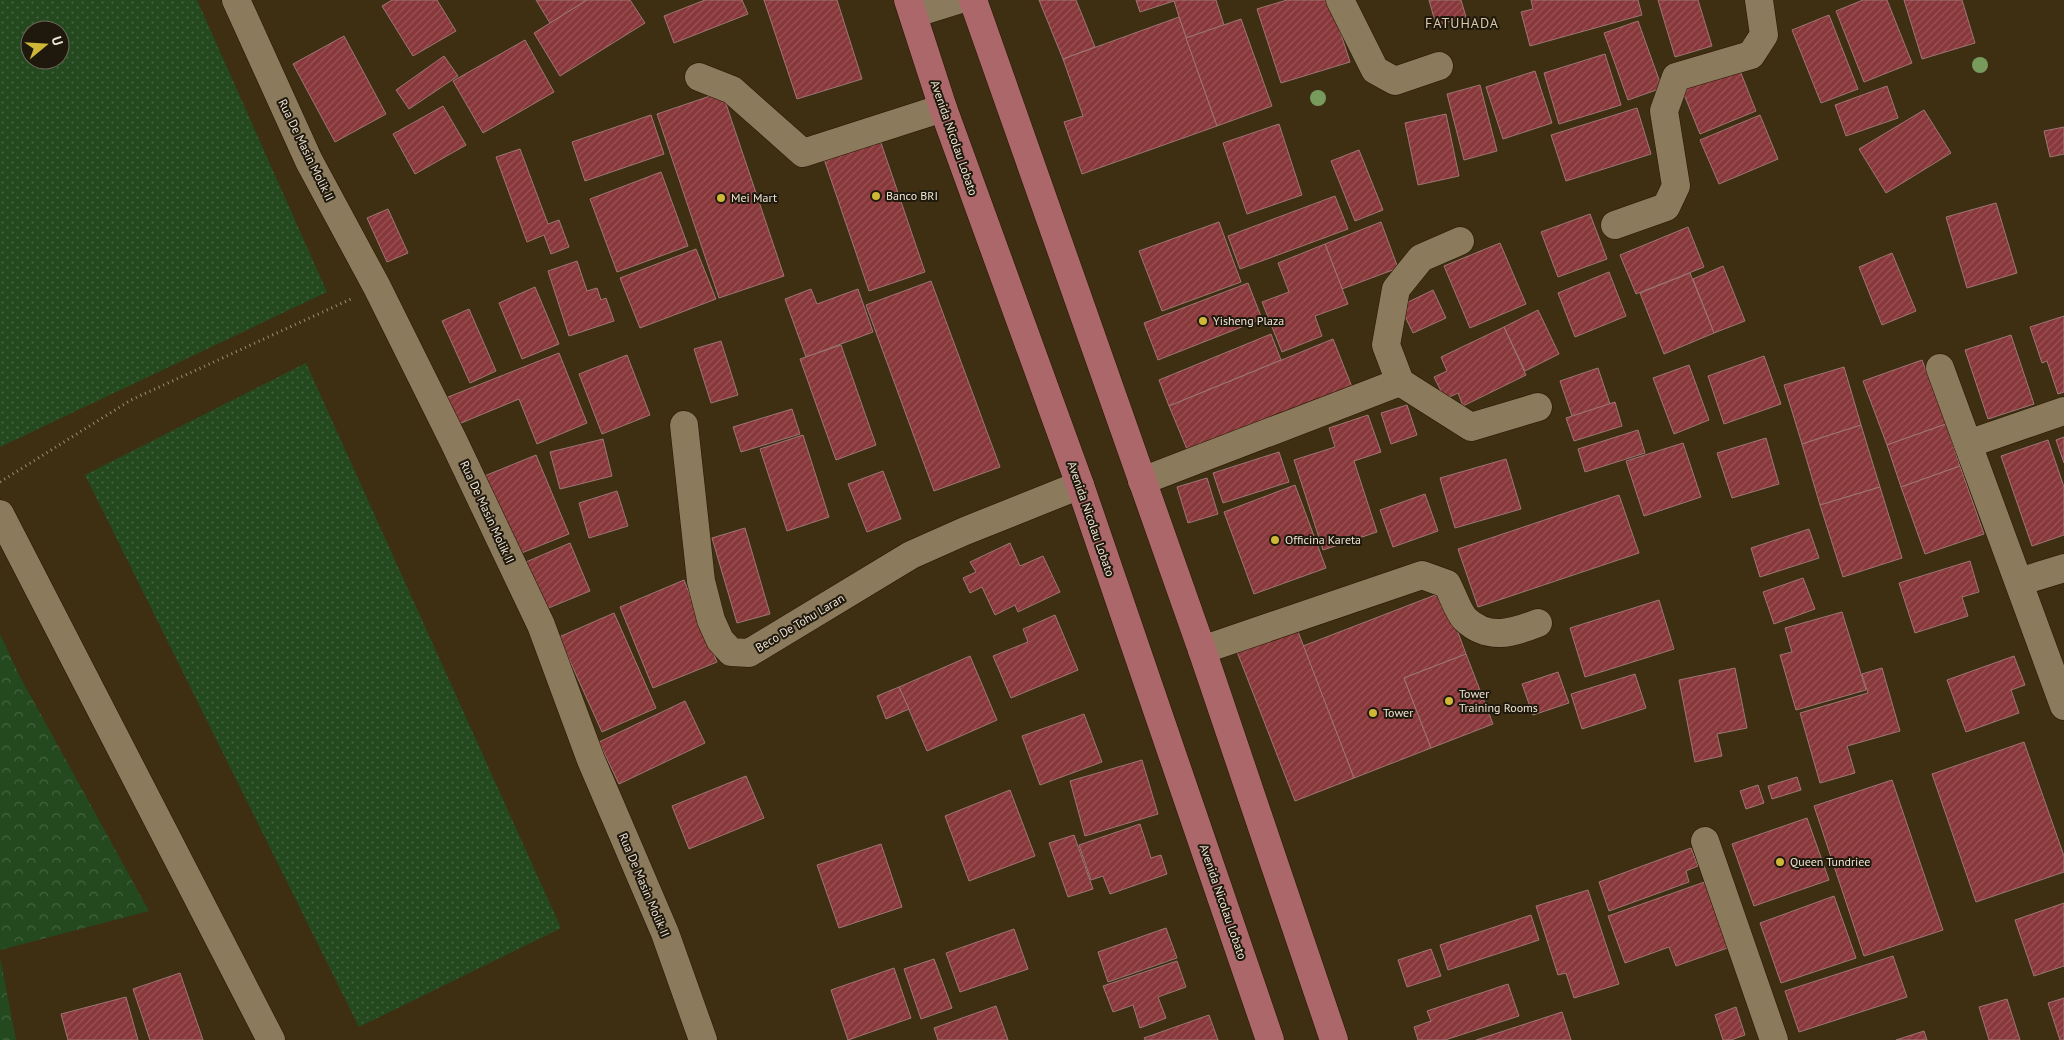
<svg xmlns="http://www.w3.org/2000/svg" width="2064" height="1040" viewBox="0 0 2064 1040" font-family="'PT Sans',sans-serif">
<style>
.grass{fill:url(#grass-dots);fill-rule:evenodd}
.forest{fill:url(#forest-crowns)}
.building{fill:url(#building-hatch);stroke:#9d7675}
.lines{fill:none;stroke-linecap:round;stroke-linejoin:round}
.minor-casing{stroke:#241600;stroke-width:29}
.major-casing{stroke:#241600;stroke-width:29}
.path{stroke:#9b8e78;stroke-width:3;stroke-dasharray:1 4;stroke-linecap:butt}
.minor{stroke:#8b7a5c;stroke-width:28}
.major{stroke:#ab6769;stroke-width:28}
.tree{fill:#779b5d}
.poi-dot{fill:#cfb837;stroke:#1f180c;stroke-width:2}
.labels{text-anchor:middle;stroke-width:4;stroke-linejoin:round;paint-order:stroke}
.street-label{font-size:12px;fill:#eee4d4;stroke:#1f180c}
.poi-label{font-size:12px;fill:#eee4d4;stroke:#1f180c;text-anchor:start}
.neighbourhood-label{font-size:14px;letter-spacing:1px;fill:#dbc9a8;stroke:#1f180c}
</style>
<defs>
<pattern id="grass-dots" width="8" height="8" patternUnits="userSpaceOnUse" patternTransform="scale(1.25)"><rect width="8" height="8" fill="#24491f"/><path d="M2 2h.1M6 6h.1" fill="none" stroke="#44633f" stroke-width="1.8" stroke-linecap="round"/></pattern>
<pattern id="forest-crowns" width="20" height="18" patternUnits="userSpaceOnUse" patternTransform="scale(1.25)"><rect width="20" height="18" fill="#24491f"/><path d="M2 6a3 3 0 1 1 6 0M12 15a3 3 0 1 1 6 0" fill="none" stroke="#44633f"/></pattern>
<pattern id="building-hatch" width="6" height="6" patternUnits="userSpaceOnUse" patternTransform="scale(1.25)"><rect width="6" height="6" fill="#88373a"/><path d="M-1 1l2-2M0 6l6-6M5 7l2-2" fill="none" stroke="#995456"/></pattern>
</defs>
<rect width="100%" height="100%" fill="#3e2f12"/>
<g class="grass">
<path d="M0 0H197L327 292 0 447ZM30 30H60V60H30Z"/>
<path d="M306 363 561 928 359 1027 85 475Z"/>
</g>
<g class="forest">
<path d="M0 634 19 675 149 911 0 950Z"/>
<path d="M0 957 16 1040H0Z"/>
</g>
<g class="building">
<path d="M392 0H437L456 31 413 56 382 6Z"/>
<path d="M536 0H587L550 23Z"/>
<path d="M587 0H630L645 23 560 76 534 33Z"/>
<path d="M705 0H742L748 14 674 43 664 16Z"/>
<path d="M764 0H837L862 79 797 99Z"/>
<path d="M1039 0H1076L1095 47 1063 59Z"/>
<path d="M1136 0H1216L1224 25 1186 38 1174 1 1140 12Z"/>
<path d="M1287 0H1330L1350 62 1281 83 1257 9Z"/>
<path d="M1429 0H1461L1466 17 1436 25Z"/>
<path d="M1531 0H1638L1642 15 1530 46 1521 12 1533 9Z"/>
<path d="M1658 0H1698L1712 46 1675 57Z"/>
<path d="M1863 0H1887L1912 63 1864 82 1836 11Z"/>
<path d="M1904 0H1962L1975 43 1922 59Z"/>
<path d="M1829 15 1858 89 1821 103 1792 30Z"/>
<path d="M1179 17 1217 126 1082 174 1064 122 1083 116 1063 59Z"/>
<path d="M1241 19 1272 106 1217 126 1186 38Z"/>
<path d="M1638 21 1662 88 1628 100 1604 33Z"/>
<path d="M344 36 386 114 335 142 293 64Z"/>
<path d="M525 40 554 92 483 133 453 81Z"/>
<path d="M1605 54 1621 105 1559 124 1544 73Z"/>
<path d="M444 56 458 76 409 109 396 90Z"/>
<path d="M1737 63 1756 111 1700 134 1681 87Z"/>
<path d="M1535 71 1552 123 1503 139 1486 87Z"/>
<path d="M1480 85 1497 151 1464 160 1447 94Z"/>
<path d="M1887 86 1898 118 1846 136 1835 105Z"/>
<path d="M722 92 784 276 719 298 657 114Z"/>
<path d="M443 106 466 145 415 174 393 134Z"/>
<path d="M1637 108 1651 154 1566 181 1551 135Z"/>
<path d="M1924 110 1951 153 1886 193 1859 149Z"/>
<path d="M1446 114 1459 176 1418 185 1405 123Z"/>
<path d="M651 115 664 154 585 181 572 142Z"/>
<path d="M1760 115 1778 159 1719 184 1700 140Z"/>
<path d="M1279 124 1302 195 1247 214 1223 143Z"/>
<path d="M2064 127V154L2050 157 2044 131Z"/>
<path d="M880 140 925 272 869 291 824 159Z"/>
<path d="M520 149 548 224 559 220 569 247 551 254 544 235 527 242 496 157Z"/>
<path d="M1359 150 1383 210 1355 221 1331 161Z"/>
<path d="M661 172 688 246 617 272 590 199Z"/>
<path d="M1335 196 1348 229 1240 269 1228 236Z"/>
<path d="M1996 203 2017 273 1967 288 1946 217Z"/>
<path d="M388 209 408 253 387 262 367 218Z"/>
<path d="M1590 214 1607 259 1558 277 1541 232Z"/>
<path d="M1219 222 1241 282 1162 311 1139 251Z"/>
<path d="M1381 222 1398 268 1342 289 1325 244Z"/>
<path d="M1688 227 1704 267 1636 294 1620 255Z"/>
<path d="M1500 243 1526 304 1470 328 1444 266Z"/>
<path d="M1325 244 1348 304 1315 316 1322 336 1282 352 1262 302 1289 292 1278 263Z"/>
<path d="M696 249 716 299 640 328 620 278Z"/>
<path d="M1892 253 1916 311 1882 325 1859 267Z"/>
<path d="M577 261 587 291 597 288 601 300 606 298 614 321 569 336 548 271Z"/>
<path d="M1723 266 1745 321 1714 333 1693 279Z"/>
<path d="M1609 272 1626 316 1575 337 1558 293Z"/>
<path d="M1690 273 1714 333 1664 354 1640 293Z"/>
<path d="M931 281 1000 467 934 491 866 305Z"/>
<path d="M1248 283 1262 319 1158 360 1144 323Z"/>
<path d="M535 287 559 344 522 359 499 303Z"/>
<path d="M811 289 817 304 858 289 873 332 806 357 785 299Z"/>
<path d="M1433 290 1446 318 1413 333 1400 306Z"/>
<path d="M469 309 496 371 470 383 442 321Z"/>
<path d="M1538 310 1559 354 1525 371 1504 327Z"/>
<path d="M2064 316V392L2058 394 2047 361 2042 363 2030 327Z"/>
<path d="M1504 327 1526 375 1463 406 1458 393 1445 399 1434 377 1447 371 1441 357Z"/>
<path d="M1271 334 1281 360 1169 406 1159 380Z"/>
<path d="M2011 335 2034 404 1988 419 1965 350Z"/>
<path d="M1333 339 1352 387 1189 454 1169 406Z"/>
<path d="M721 341 738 395 711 403 694 349Z"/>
<path d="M841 345 876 445 836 460 800 359Z"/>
<path d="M559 353 587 423 537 444 519 399 454 426 443 399Z"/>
<path d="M627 355 650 415 602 434 579 374Z"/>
<path d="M1764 356 1781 404 1724 424 1708 376Z"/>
<path d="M1922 360 1946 424 1887 445 1863 381Z"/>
<path d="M1689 365 1709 420 1674 434 1653 378Z"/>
<path d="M1844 367 1861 425 1802 444 1784 385Z"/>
<path d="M1598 368 1610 404 1572 416 1560 381Z"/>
<path d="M1615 402 1622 426 1574 441 1566 418Z"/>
<path d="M1407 405 1417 435 1391 444 1381 413Z"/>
<path d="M792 409 800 434 741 452 733 427Z"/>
<path d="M1368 415 1381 452 1354 461 1377 532 1323 550 1294 460 1335 447 1329 428Z"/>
<path d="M1946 424 1960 466 1901 487 1887 445Z"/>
<path d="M1861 425 1880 487 1820 505 1802 444Z"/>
<path d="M1638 430 1645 453 1585 472 1578 449Z"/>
<path d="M803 435 829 517 787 531 760 449Z"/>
<path d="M2064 437V463L2056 440Z"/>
<path d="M1766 438 1779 484 1732 498 1717 453Z"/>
<path d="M603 439 612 476 560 489 550 452Z"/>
<path d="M2048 440 2064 487V535L2032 546 2001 456Z"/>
<path d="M1683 443 1701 497 1644 516 1626 461Z"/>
<path d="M1279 452 1289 482 1223 503 1213 473Z"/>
<path d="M536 455 569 534 514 556 482 477Z"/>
<path d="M1506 459 1521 509 1455 528 1440 478Z"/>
<path d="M1960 466 1984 534 1925 554 1901 487Z"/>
<path d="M883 471 901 519 867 532 848 484Z"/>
<path d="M1207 478 1218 514 1188 523 1177 487Z"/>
<path d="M1295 485 1326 568 1254 594 1224 512Z"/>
<path d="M1880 487 1902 558 1843 577 1820 505Z"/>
<path d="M617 491 628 526 589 538 579 503Z"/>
<path d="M1425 494 1438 531 1393 547 1380 510Z"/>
<path d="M1619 495 1639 553 1478 607 1458 549Z"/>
<path d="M745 528 770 614 737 623 712 538Z"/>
<path d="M1809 529 1819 558 1760 577 1751 548Z"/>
<path d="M570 543 590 591 546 609 526 562Z"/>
<path d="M1010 543 1020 566 1043 556 1060 592 1018 612 1015 605 995 615 982 587 970 593 963 578 976 572 970 562Z"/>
<path d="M1970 561 1979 592 1962 597 1968 616 1915 633 1899 583Z"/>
<path d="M1803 578 1815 609 1774 624 1763 592Z"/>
<path d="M684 580 717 662 653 688 620 607Z"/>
<path d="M1443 592 1466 654 1404 678 1431 748 1354 778 1303 646Z"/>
<path d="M1659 600 1674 649 1585 677 1570 628Z"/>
<path d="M1842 612 1866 690 1796 710 1780 655 1792 652 1785 628Z"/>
<path d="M614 613 656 708 602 732 559 637Z"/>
<path d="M1055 615 1078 670 1011 698 993 656 1028 642 1023 629Z"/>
<path d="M1294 621 1354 778 1295 801 1234 644Z"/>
<path d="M1466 654 1493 724 1431 748 1404 678Z"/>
<path d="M970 656 997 720 927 751 899 687Z"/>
<path d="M2014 656 2025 685 2011 690 2019 713 1966 732 1947 680Z"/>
<path d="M1735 668 1747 728 1717 734 1722 756 1695 762 1679 680Z"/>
<path d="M1882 668 1900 731 1847 746 1855 773 1820 783 1800 713 1868 693 1862 674Z"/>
<path d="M1558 672 1569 703 1533 715 1522 684Z"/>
<path d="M1635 674 1646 708 1582 729 1571 694Z"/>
<path d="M899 687 909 709 886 719 877 696Z"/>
<path d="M685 701 705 743 619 784 599 742Z"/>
<path d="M1084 714 1102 762 1040 785 1022 736Z"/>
<path d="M2024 742 2064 856V872L1976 902 1932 774Z"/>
<path d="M1142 760 1158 814 1085 836 1070 781Z"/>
<path d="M746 776 764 818 689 849 672 806Z"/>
<path d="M1797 777 1801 790 1772 799 1768 786Z"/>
<path d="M1892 780 1943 930 1864 956 1814 806Z"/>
<path d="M1758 785 1764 803 1746 809 1740 791Z"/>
<path d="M1010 790 1035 856 969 881 945 816Z"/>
<path d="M1807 818 1829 880 1754 906 1732 844Z"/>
<path d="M1140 824 1151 858 1161 855 1167 874 1110 894 1103 876 1091 880 1079 845Z"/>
<path d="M1074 835 1093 889 1068 897 1049 843Z"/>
<path d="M881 844 902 907 839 928 817 865Z"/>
<path d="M1691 848 1698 866 1686 871 1689 882 1609 911 1599 882Z"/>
<path d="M1713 879 1736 945 1676 966 1669 947 1625 963 1608 916Z"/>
<path d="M1588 890 1619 984 1574 998 1566 973 1558 975 1536 906Z"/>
<path d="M1834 896 1856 958 1781 983 1760 923Z"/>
<path d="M2064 903V966L2034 976 2015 920Z"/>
<path d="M1531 915 1539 940 1448 970 1440 945Z"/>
<path d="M1166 928 1177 958 1108 982 1098 952Z"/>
<path d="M1014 929 1028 969 960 992 946 953Z"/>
<path d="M1431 949 1441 976 1407 987 1398 960Z"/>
<path d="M1893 956 1907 997 1799 1032 1785 991Z"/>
<path d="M934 959 952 1008 921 1019 904 969Z"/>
<path d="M1177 961 1186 987 1158 997 1166 1018 1140 1028 1133 1005 1113 1012 1103 986Z"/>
<path d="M894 968 911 1018 848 1040 831 990Z"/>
<path d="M180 973 203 1040H150L133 989Z"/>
<path d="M1508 984 1519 1016 1445 1040H1418L1414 1027 1431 1021 1427 1011Z"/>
<path d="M126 997 138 1040H68L61 1014Z"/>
<path d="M2064 998V1040H2060L2048 1003Z"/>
<path d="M2007 999 2020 1040H1989L1979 1007Z"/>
<path d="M996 1006 1008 1040H938L934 1028Z"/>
<path d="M1736 1007 1745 1035 1731 1040H1723L1715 1015Z"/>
<path d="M1562 1012 1571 1040H1476Z"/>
<path d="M1209 1015 1218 1040H1145L1144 1038Z"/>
<path d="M1924 1031 1927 1040H1896Z"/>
</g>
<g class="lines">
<g class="minor-casing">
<g id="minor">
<path d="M236 0 309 161 377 287 453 440 541 625 591 760 665 933 703 1040"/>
<path d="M1340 0 1375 70 1395 81 1439 66"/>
<path d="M913 14 958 0"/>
<path d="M699 77 732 90 803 153 943 108"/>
<path d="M1615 225 1666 207 1676 186 1664 111 1676 77 1751 55 1764 35 1759 0"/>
<path d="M1940 368 2064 706"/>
<path d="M1400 382 1386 345 1396 289 1421 258 1460 241"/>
<path d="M684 425 701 581 711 620 720 640 731 652 749 653 911 555 965 531 1080 485"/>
<path d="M1968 444 2064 411"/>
<path d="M1142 481 1400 382 1471 427 1538 407"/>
<path d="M0 514 271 1040"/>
<path d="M2019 582 2064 568"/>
<path d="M1202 650 1422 575 1447 584C1452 593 1458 612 1465 619 1488 641 1513 633 1538 623"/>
<path d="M1705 841 1774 1040"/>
</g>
</g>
<g class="major-casing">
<g id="major">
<path d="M908 0 943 108 1080 485 1270 1040"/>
<path d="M973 0 1202 650 1334 1040"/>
</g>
</g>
<path class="path" d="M0 482 131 400 351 299"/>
<use href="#minor" class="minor"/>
<use href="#major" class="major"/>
</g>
<g class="tree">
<circle cx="1980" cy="65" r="8"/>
<circle cx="1318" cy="98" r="8"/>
</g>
<g class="poi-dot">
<circle cx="876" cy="196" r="5"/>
<circle cx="721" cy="198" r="5"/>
<circle cx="1203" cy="321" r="5"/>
<circle cx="1275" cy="540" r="5"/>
<circle cx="1449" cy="701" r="5"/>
<circle cx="1373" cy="713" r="5"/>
<circle cx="1780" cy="862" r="5"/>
</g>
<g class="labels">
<g class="street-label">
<text transform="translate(954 138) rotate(71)" y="4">Avenida Nicolau Lobato</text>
<text transform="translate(306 150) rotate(64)" y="4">Rua De Masin Molik II</text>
<text transform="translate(487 512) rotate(65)" y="4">Rua De Masin Molik II</text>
<text transform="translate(1091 519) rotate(71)" y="4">Avenida Nicolau Lobato</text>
<text transform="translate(800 623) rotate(-31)" y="4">Beco De Tohu Laran</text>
<text transform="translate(644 885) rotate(67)" y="4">Rua De Masin Molik II</text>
<text transform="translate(1223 902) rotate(71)" y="4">Avenida Nicolau Lobato</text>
</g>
<g class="poi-label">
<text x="886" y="200">Banco BRI</text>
<text x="731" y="202">Mei Mart</text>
<text x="1213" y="325">Yisheng Plaza</text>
<text x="1285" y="544">Officina Kareta</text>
<text x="1459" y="698">Tower<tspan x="1459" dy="14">Training Rooms</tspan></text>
<text x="1383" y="717">Tower</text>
<text x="1790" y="866">Queen Tundriee</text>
</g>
<g class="neighbourhood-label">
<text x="1462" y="28">FATUHADA</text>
</g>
</g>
<g transform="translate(45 45) rotate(72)"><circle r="24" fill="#1f180c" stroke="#726a5c"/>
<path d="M0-4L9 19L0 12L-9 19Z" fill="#cfb837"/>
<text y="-8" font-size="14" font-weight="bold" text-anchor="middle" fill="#eee4d4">U</text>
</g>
</svg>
